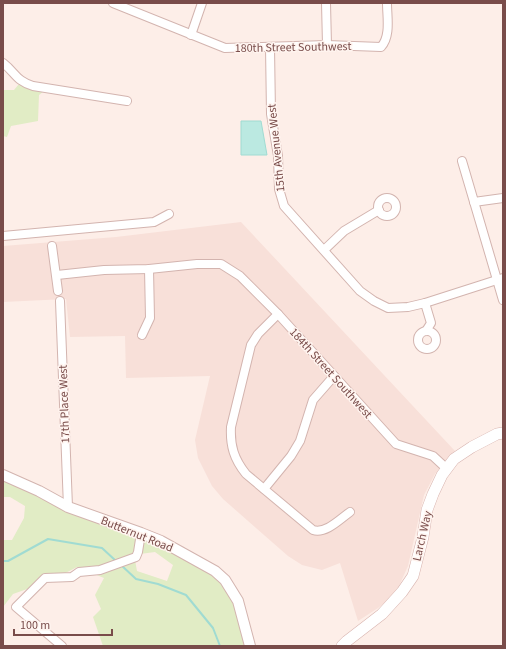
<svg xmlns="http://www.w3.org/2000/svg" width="506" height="649" viewBox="0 0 506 649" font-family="'Source Sans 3',sans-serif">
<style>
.residential{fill:#f8e0d9}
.green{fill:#e1ecc5;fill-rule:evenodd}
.water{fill:#bbe9e1;stroke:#a0dbd2}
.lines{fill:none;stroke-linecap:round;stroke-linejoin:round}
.stream{stroke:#a0dbd2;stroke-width:2}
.minor-casing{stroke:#d3b4af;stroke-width:10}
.tertiary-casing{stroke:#d3b4af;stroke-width:12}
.secondary-casing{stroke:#d8b4af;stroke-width:12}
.minor{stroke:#fff;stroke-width:8}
.tertiary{stroke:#fff;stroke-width:10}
.secondary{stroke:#fff;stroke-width:11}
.labels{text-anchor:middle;stroke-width:3;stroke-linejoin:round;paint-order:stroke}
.street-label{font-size:12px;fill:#794c4a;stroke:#fff4ef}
</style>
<rect width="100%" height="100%" fill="#fdeee8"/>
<path class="residential" d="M241 222 455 451 451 454 435 474 424 495 408 566 399 586 389 599 378 608 358 621 340 563 322 570 302 565 288 556 223 499 212 486 198 458 195 440 210 376 126 378 125 336 70 337 66 299 3 302V246L116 237Z"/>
<g class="green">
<path d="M19 84 27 88 44 91 39 95 38 121 11 126 7 137 3 136V90H14Z"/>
<path d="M3 478 136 533 212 573 238 606 245 646H103L93 617 101 609 95 595 104 578 77 567 50 581 13 594 3 607V540H12L24 518 25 506 10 497H3ZM155 552 173 565 167 581 137 571 135 560 140 554Z"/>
</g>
<path class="water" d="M241 121H261L267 155H241Z"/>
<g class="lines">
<g class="stream">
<path d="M3 561H8L48 539 102 548 116 561"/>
<path d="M121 565 136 579 158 584 186 595 213 628 220 646"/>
</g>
<g class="minor-casing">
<g id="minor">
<path d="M113 3 225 48 327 45 381 47C391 36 387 17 387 3"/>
<path d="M326 3 327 45"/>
<path d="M191 35 202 3"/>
<path d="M270 47 271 114 278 156 279 189 284 206 360 291 374 301 388 308 408 307 425 303 503 278"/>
<path d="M3 63C16 73 16 81 33 86L127 101"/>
<path d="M462 161 503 300"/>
<circle cx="387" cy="207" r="9"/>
<path d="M474 202 503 198"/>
<path d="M3 236 154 222 169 214"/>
<path d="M52 246 58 291"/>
<path d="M324 250 344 231 379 210"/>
<path d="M57 275 104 270 149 269 197 264H221L240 276 278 314 396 444 433 456 447 469"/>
<path d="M60 301 68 507"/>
<path d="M425 303 431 323 426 331"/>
<path d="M278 314 258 334 251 345 231 427C230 446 234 459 246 474L313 530C326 534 340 519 350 512"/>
<circle cx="427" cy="340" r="9"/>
<path d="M142 335 150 318 149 269"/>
<path d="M264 489 291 456 300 441 313 400 334 376"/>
<path d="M62 646 16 607 45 578 72 577 79 572 100 570 136 557 138 552 141 533"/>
</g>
</g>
<g class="tertiary-casing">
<path id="tertiary" d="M3 475 39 491 68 507 141 533 161 541 215 571 225 580 238 601 250 646"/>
</g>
<g class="secondary-casing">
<path id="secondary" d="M342 646 347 641 382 614 402 592 413 576 423 537 427 510 433 494 442 475 454 459 472 447 497 434 503 433"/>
</g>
<use href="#minor" class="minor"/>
<use href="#tertiary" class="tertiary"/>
<use href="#secondary" class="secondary"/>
</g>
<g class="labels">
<g class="street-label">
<text transform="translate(293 47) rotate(-1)" y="4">180th Street Southwest</text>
<text transform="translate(276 148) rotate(-96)" y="4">15th Avenue West</text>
<text transform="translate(331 373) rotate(48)" y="4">184th Street Southwest</text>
<text transform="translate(64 404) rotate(-92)" y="4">17th Place West</text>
<text transform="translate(137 534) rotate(22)" y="4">Butternut Road</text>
<text transform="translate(422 536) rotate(-77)" y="4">Larch Way</text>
</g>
</g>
<rect width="506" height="649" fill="none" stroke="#794c4a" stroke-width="8"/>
<path d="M14 629v6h98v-6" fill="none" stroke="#794c4a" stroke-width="2"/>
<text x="20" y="629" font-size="12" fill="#794c4a" stroke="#fff4ef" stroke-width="3" paint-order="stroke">100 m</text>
</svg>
